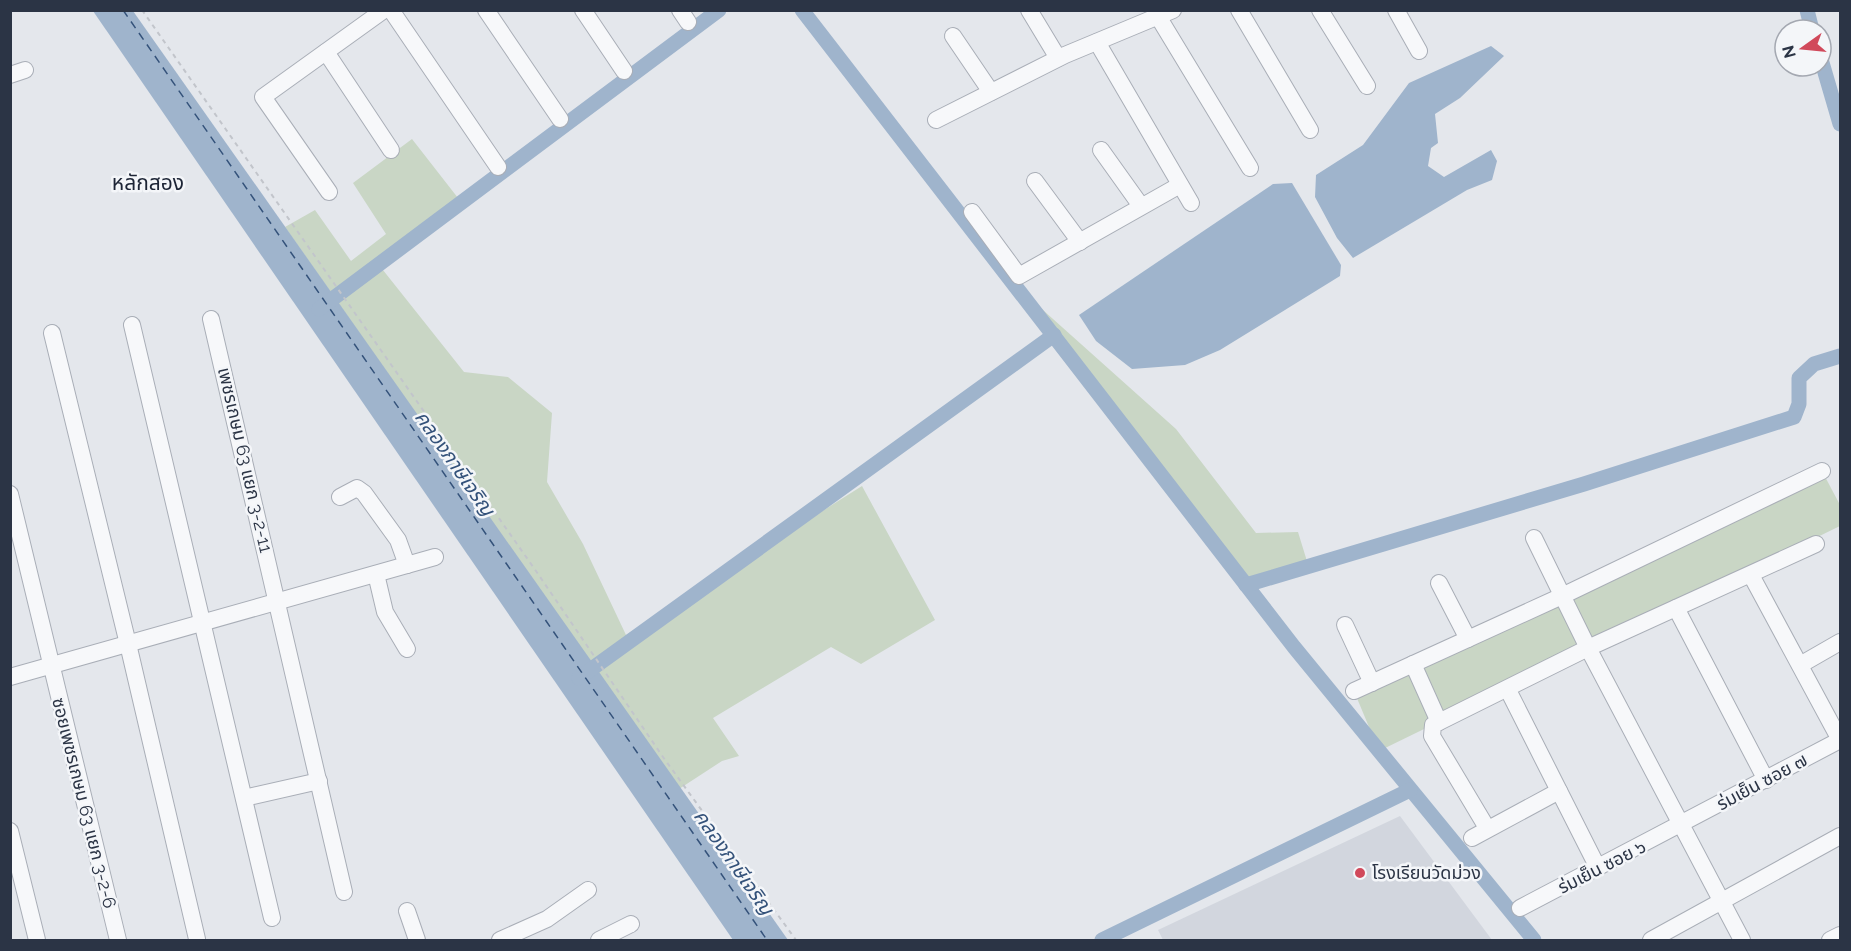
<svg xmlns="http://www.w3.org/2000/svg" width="1851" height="951" viewBox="0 0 1851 951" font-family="Raleway,'Noto Sans Thai',sans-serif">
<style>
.built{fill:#d2d6de}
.green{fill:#c9d6c5}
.water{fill:#9fb4cc}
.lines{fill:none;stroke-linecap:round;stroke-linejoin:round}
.canal{stroke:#9fb4cc;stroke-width:15}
.ferry{stroke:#34527a;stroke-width:1.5;stroke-dasharray:8 6;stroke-linecap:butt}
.minor-casing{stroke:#a9aeb7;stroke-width:18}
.path{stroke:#c2c5cb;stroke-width:2;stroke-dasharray:4.5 4.5;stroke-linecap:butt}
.minor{stroke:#f7f8fa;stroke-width:16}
.poi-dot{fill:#d1495b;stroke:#f4f6f9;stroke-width:2}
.labels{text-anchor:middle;stroke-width:5;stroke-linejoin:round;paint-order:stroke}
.street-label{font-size:18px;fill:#2b3445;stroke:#f4f6f9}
.poi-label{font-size:18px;fill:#2b3445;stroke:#f4f6f9;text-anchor:start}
.water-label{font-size:20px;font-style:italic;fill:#34527a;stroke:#f4f6f9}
.quarter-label{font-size:21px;fill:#1d2536;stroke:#f4f6f9}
</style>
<rect width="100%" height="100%" fill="#e4e7ec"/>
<path class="built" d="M1400 816 1492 940H1163L1158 930Z"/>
<g class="green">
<path d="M412 139 458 198 375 260 464 372 508 377 552 413 547 482 583 544 626 635 862 486 935 620 861 664 831 647 713 718 739 756 722 761 679 789 285 227 315 210 351 261 386 234 353 183Z"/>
<path d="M1034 302 1176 429 1256 533 1298 532 1310 571 1246 590 1051 344Z"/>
<path d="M1822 471 1840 505V526L1379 751 1354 691Z"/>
</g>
<g class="water">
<path d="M93 11H133L788 940H733Z"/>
<path d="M1491 46 1504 56 1460 98 1435 114 1438 143 1431 148 1428 166 1444 177 1491 150 1497 161 1492 180 1467 190 1353 258 1337 238 1315 197 1316 175 1363 145 1409 83Z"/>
<path d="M1292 183 1341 265 1340 276 1220 350 1185 365 1132 369 1096 341 1079 315 1273 184Z"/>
</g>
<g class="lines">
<g class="canal">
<path d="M802 10 1294 647 1534 940"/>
<path d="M1807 10 1812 30"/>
<path d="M1821 59 1840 124"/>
<path d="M319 309 719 10"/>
<path d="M1246 585 1584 484 1794 417 1799 404V378L1814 364 1840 356"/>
<path d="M579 678 1054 335"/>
<path d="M1102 940 1410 790"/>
</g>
<path class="ferry" d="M123 10 767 940"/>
<g class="minor-casing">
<g id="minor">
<path d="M391 10 498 167"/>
<path d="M486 10 560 119"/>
<path d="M583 10 624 71"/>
<path d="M680 10 688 22"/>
<path d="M1029 10 1058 58"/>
<path d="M1239 10 1310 130"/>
<path d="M1320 10 1367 86"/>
<path d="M1396 10 1419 51"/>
<path d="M1159 18 1250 168"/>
<path d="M953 36 991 92"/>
<path d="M1097 42 1191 203"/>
<path d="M326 52 391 150"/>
<path d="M10 75 25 70"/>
<path d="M936 120 1065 55 1173 10"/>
<path d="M1101 150 1141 206"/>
<path d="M1035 181 1080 242"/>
<path d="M329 192 263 97 384 10"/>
<path d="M972 212 1019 276 1180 185"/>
<path d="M211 319 344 892"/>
<path d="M132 325 272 918"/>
<path d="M52 333 128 644 197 939"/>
<path d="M10 494 118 940"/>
<path d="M340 497 357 488 364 493 398 540 407 565"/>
<path d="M1534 538 1588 648 1742 940"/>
<path d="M376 574 385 612 407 649"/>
<path d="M1751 575 1840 740"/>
<path d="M1439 583 1468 639"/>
<path d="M1676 608 1766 780"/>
<path d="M1345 625 1372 683"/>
<path d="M1413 664 1439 722"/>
<path d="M1800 665 1840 642"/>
<path d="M10 677 435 557"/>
<path d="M1508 690 1598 868"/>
<path d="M1354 691 1562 596 1822 471"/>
<path d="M244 798 319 781"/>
<path d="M1487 828 1432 736 1433 725 1588 648 1816 544"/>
<path d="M10 831 37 940"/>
<path d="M1472 838 1559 791"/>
<path d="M1520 908 1840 740"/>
<path d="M407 911 417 940"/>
<path d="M500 940 547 919 588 890"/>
<path d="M599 940 631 924"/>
<path d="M1651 940 1840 836"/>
<path d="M1830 940 1840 935"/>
</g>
</g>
<path class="path" d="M142 10 536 571 663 757 796 940"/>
<use href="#minor" class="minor"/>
</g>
<circle class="poi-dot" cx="1360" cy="873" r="6"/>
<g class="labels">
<g class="street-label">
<text transform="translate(245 460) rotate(77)" y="6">เพชรเกษม 63 แยก 3-2-11</text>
<text transform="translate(1762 782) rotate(-28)" y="6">ร่มเย็น ซอย ๗</text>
<text transform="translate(84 803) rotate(76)" y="6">ซอยเพชรเกษม 63 แยก 3-2-6</text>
<text transform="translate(1602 867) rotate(-27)" y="6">ร่มเย็น ซอย ๖</text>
</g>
<g class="poi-label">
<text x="1372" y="879">โรงเรียนวัดม่วง</text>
</g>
<g class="water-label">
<text transform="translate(455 463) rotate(55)" y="7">คลองภาษีเจริญ</text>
<text transform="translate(734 862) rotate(55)" y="7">คลองภาษีเจริญ</text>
</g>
<g class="quarter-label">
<text x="148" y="190">หลักสอง</text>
</g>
</g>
<rect width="1851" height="951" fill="none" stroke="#2b3445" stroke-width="24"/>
<g transform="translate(1803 48) rotate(255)"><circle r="28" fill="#f4f6f9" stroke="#a4a8b1" stroke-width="1.5"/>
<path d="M0-4.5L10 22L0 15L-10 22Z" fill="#d1495b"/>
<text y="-9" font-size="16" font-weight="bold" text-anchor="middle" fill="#2b3445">N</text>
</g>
</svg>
